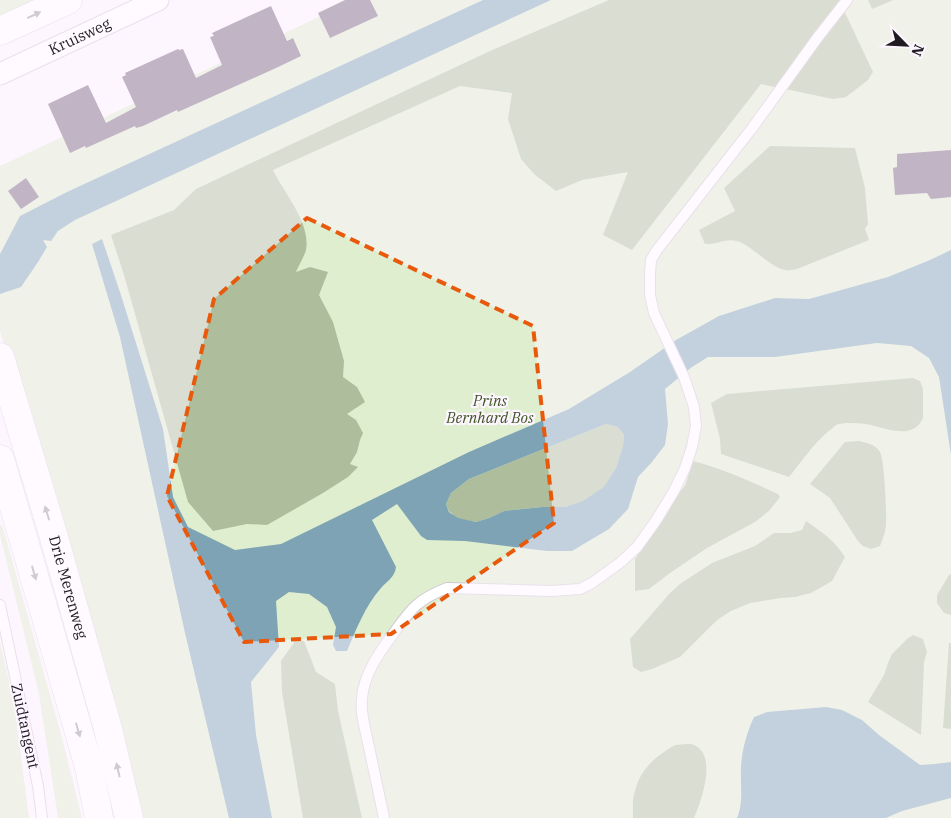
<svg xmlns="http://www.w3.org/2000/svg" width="951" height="818" viewBox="0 0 951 818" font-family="'IBM Plex Serif',serif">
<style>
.green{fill:#dfeece}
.forest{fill:#aebe9c}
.water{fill:#7da3b5;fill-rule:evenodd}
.building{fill:#79647f}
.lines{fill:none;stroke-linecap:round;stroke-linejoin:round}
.lane-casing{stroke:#d0c6d3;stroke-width:12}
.street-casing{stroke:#d0c6d3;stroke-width:23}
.highway-casing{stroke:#d0c6d3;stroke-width:29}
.lane{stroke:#fff;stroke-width:10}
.street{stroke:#fff;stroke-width:21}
.highway{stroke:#fff;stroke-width:28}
.oneway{fill:#9a989b}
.marked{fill:none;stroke:#e8590c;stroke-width:4;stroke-dasharray:10 6;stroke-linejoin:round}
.labels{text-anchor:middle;stroke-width:4.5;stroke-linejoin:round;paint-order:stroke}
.street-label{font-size:15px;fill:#1f1b20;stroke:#fdf5ff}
.park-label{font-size:15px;font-style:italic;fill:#405523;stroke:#fdf5ff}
</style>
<rect width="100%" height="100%" fill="#fdf5ff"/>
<g class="green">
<path d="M0 0H38L0 17Z"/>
<path d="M355 0H951V818H138L0 331V294L7 292 6 244 0 254V166Z"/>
<path d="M0 524 3 528 61 734 82 818H58L39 694 0 535Z"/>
<path d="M0 642 14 702 29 818H0Z"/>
</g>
<g class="forest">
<path d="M609 0H839L873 72 868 80 846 97 833 99 761 84 632 250 603 235 628 172 582 180 556 191 534 174 521 159 508 119 512 93 460 86 273 170C284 193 311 223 306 250 304 257 299 265 296 272L310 267 328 272 319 295 333 322 344 361 343 377 357 387 365 402 347 414 356 420 363 433 360 440 357 452 350 464 358 467 348 477 323 493 267 525 247 524 213 531 188 502 124 275 111 235 174 210 196 189 490 51Z"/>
<path d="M868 0H893L872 9Z"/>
<path d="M770 146 855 148 865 188 868 224 865 229 869 240 797 269C793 270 788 271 785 270 769 267 753 246 737 241 726 238 716 245 705 244L699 230 735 211 724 188Z"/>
<path d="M913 378 920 381 923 389V418C913 440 888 429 871 425 862 423 844 422 836 425 836 425 831 430 830 430 814 443 802 461 789 477L721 454 720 439 711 403 727 394Z"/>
<path d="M606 424 618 427 624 435 623 446 616 468 604 488 583 502 565 507H542L504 511 489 518 476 522 458 519 449 511 446 504 451 493 469 479Z"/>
<path d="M859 441C867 443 875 444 880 452 884 458 887 512 886 523 886 531 883 538 880 546L871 549 863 546 858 541 830 498 810 484 845 442Z"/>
<path d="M693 461C723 469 750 481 778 494L780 497 769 511 755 522 707 548 670 573 649 589 635 591V559L667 514 677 495 685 486Z"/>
<path d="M806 521C822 532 834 540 845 557L832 581 811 593 795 597 781 598 750 603 731 611 720 618 713 624 680 657 652 669 641 672 633 667 630 639 670 593 680 584 712 563 755 546 774 533H791L802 530Z"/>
<path d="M951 574V615L944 613 937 603V595L949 575Z"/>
<path d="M913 635 923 639 927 652 924 662 921 735 868 702 884 675 888 663 892 654 907 639Z"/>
<path d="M295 641H304L316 672 335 684 338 711 362 818H303L282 692 281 661Z"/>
<path d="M949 643H951V729L943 728Z"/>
<path d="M675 745C680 745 689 743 694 745 718 755 701 802 694 818H633C633 809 632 799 635 791 641 768 655 757 675 745Z"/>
</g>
<g class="water">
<path d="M483 0H551L75 220 58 231 51 241 43 240 47 247 38 262 21 287 0 294V254L20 216 67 192Z"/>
<path d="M102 239 120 292 163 429 173 497 188 527 235 550 281 544 469 452 569 409 630 372 676 340 719 316 775 298 809 299 888 277 930 260 951 250V455L939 377 929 358 911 346 877 343 775 357H708L692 367 665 389 668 424 665 445 652 462 638 477 628 509 609 529 572 551H547L465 541 427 540 421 536 397 504 372 520 396 567C395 577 387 581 381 588 365 606 356 630 347 651H336L333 645 336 627 327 607 309 594 289 592 276 601 279 647 251 682 256 735 272 818H229L185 633 120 337 92 244ZM606 424 618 427 624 435 623 446 616 468 604 487 583 501 565 507H542L504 511 489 518 476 522 458 518 449 512 446 504 451 493 469 479Z"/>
<path d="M826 707 842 710 862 720 879 735 920 765 935 764 951 762V798L902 811 886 818H737C744 802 740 783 741 767 742 749 747 732 754 717L767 712Z"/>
</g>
<g class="building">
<path d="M345 0H370L378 16 330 38 318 13Z"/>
<path d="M271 6 287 41 293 38 301 56 276 68 178 112 177 110 143 126 136 128 135 126 86 148 85 146 70 153 48 104 88 85 106 123 136 107 122 77 126 75 125 73 178 49 179 50 183 49 196 78 222 65 210 37 214 36 212 33Z"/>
<path d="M951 150V197L931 199 927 193 895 195 893 168 897 167V154Z"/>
<path d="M26 178 39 197 21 209 8 191Z"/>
</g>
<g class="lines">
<g class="lane-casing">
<g id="lane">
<path d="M0 605 38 786 42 818"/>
<path d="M384 818C379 794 374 771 369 747 366 732 360 714 362 698 364 674 379 653 393 634 411 609 418 599 447 588L551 591 580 589 592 583 621 562 637 547 655 522 674 491 685 468 692 447 696 426 694 407 684 377 654 313 650 295V274L651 260 657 250 753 127 818 37 847 0"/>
</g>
</g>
<g class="street-casing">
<g id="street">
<path id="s1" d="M0 74 158 0"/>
</g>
</g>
<g class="highway-casing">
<g id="highway">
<path d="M0 31 68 0"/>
<path id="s2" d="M0 357 53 534 108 729 129 818"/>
<path d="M0 459 28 555 89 767 99 818"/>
</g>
</g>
<use href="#lane" class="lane"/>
<use href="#street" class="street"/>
<use href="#highway" class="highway"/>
</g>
<defs><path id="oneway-solid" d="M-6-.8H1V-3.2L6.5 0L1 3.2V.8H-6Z" transform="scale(1.25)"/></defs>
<g class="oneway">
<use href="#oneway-solid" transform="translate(34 15) rotate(-25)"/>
<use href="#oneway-solid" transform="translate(47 513) rotate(-107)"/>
<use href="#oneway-solid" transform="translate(34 573) rotate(74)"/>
<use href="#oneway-solid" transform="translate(78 730) rotate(74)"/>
<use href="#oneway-solid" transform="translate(118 770) rotate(-103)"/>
</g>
<path d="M0 0H951V818H0ZM307 218 533 326 554 523 391 634 244 642 167 496 214 299Z" fill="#fdf5ff" fill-opacity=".55" fill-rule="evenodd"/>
<path class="marked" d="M307 218 533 326 554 523 391 634 244 642 167 496 214 299Z"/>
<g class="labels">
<g class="street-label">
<text dy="5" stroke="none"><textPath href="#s1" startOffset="88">Kruisweg</textPath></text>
<text dy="5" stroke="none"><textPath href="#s2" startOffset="240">Drie Merenweg</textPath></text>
<text transform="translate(25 726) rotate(78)" y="5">Zuidtangent</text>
</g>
<g class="park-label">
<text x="490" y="406">Prins<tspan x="490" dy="17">Bernhard Bos</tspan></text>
</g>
</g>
<g transform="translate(906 45) rotate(114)" stroke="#fdf5ff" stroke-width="4" paint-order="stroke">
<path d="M0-4L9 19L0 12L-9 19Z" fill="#1f1b20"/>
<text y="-8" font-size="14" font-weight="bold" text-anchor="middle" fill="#1f1b20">N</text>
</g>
</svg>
